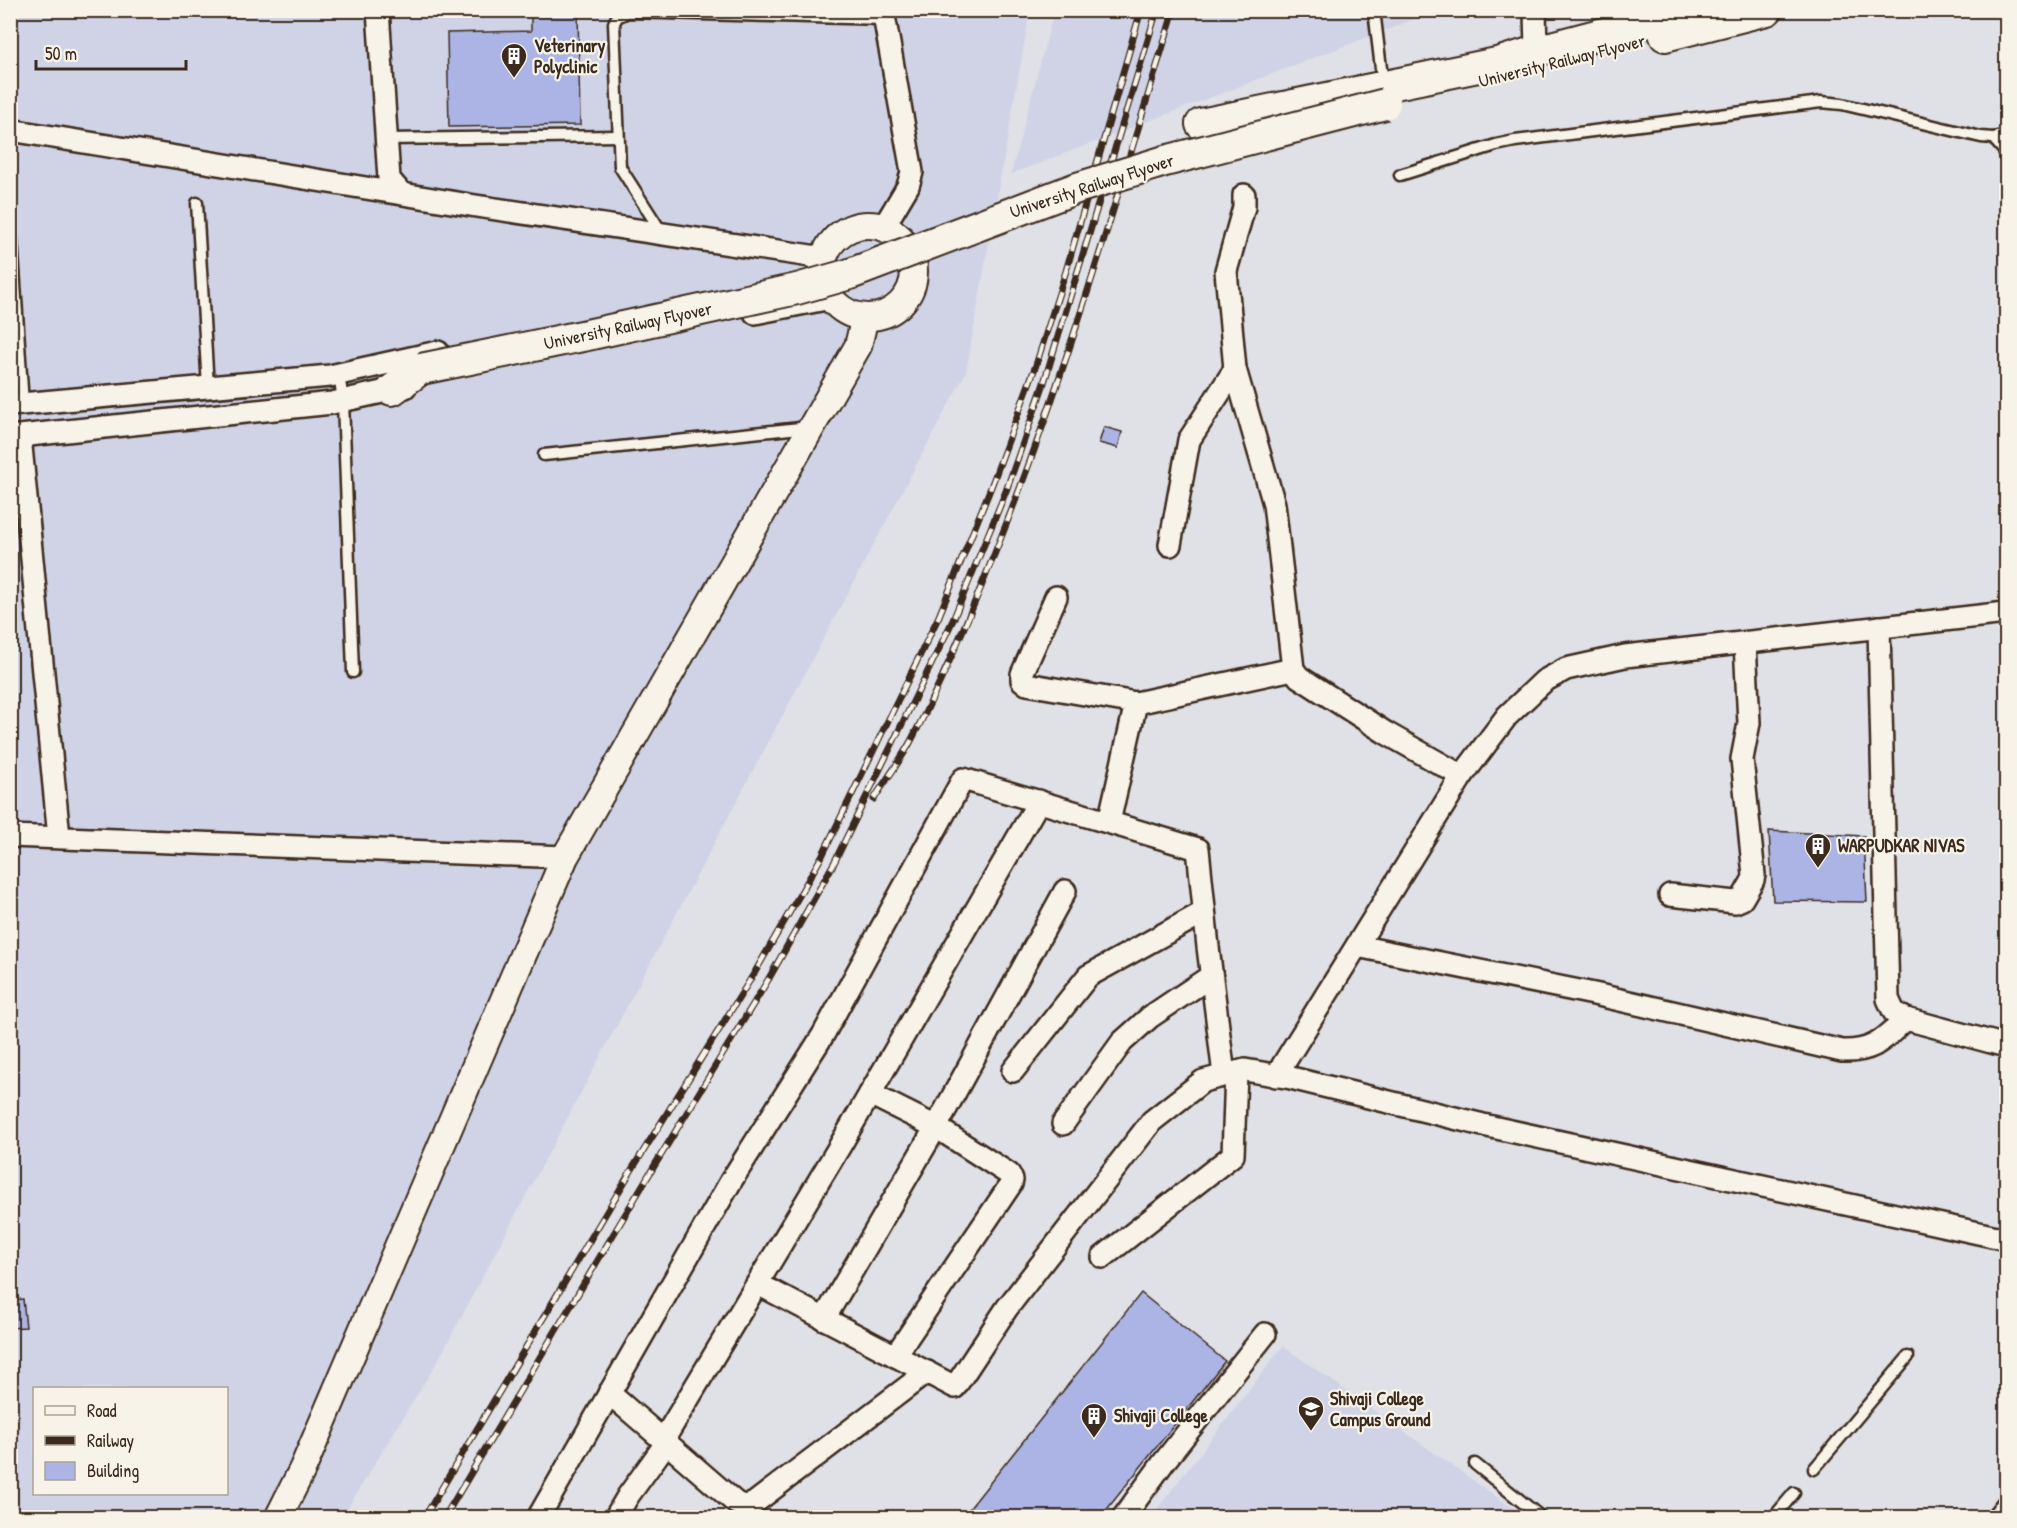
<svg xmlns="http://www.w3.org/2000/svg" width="2017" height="1528" viewBox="0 0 2017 1528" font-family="'Patrick Hand',sans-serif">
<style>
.built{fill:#d0d3e6;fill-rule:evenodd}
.building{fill:#abb4e4;stroke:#3b2a1e;stroke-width:1.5}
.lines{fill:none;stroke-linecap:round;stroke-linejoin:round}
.service-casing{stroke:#3b2a1e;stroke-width:15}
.minor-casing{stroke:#3b2a1e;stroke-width:26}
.tertiary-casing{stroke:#3b2a1e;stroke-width:30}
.secondary-casing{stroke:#3b2a1e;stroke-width:34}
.service{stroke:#f7f3e8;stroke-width:10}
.minor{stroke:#f7f3e8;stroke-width:21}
.tertiary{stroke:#f7f3e8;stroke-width:26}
.secondary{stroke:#f7f3e8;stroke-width:30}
.rail-casing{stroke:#3b2a1e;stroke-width:7}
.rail{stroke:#f7f3e8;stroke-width:4.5;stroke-dasharray:14;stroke-linecap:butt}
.secondary-bridge-casing{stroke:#3b2a1e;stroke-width:34;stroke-linecap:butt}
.secondary-bridge{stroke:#f7f3e8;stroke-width:30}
.labels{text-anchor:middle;stroke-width:4.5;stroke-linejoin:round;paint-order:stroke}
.poi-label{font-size:18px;font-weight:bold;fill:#3b2a1e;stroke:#f7f3e8;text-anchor:start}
.street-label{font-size:18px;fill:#3b2a1e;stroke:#f7f3e8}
</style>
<rect width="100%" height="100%" fill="#e0e0e7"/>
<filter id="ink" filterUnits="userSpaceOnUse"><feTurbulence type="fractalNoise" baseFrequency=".0167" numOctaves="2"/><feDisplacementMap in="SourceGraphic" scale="12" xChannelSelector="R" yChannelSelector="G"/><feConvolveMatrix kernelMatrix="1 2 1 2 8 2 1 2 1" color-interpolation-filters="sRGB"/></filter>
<g filter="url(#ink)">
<g class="built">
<path d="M10 11H1030L966 372 436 1364 342 1517H11ZM34 1388H226V1494H34Z"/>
<path d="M1054 11H1418L1415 19 1011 174Z"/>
<path d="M1283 1346 1525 1517H1151Z"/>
</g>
<g class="building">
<path d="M531 10H578L580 125 449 127 447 33 531 31Z"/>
<path d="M1104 427 1122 432 1118 448 1099 443Z"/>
<path d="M1769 831 1864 836 1867 902 1773 901Z"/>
<path d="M1141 1293 1225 1361 1100 1518H962Z"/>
<path d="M23 1299 26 1327 10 1328V1300Z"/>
</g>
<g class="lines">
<g class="service-casing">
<g id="service">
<path d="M1374 10 1383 85"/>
<path d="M1993 138 2006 153"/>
<path d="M387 139 618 136"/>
<path d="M1400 175 1496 145 1515 141 1821 102 1842 104 1981 137 1993 138 2006 135"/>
<path d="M197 203 208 387"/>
<path d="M662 233 620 167 614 23 617 17 628 12 884 19"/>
<path d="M12 238 23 404"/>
<path d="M339 374 343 401 353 672"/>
<path d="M544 455 809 427"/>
<path d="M1475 1464 1542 1518"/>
<path d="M1814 1469 1908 1357"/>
<path d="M1773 1518 1794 1493"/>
<path d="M1990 1518 2006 1498"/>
</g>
</g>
<g class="minor-casing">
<g id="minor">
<path d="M378 10 389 179 401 193"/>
<path d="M883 10 912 172 908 186 883 228"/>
<path d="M1535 10 1536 51"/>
<path d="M10 130 476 206 824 258"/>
<path d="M1244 195V207L1226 271 1235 369 1274 504 1293 669 1299 677 1386 733 1462 776"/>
<path d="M755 313 831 298"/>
<path d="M10 405 330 376 438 352"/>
<path d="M20 436 59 837"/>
<path d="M10 437 332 403 405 387"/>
<path d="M1170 545 1189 440 1235 369"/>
<path d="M1056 597 1022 674V680L1027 684 1136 703 1293 669"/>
<path d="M1879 627 1888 999 1894 1012 1906 1019 2006 1046"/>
<path d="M1109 822 1136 703"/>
<path d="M10 836 565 857"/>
<path d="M1670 895 1735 902 1742 899 1753 880 1754 875 1742 759 1749 723 1745 643"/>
<path d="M1357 946 1594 994 1842 1051C1874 1052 1883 1040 1906 1019"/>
<path d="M1013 1071 1088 976 1204 912"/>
<path d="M1276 1076 1462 776 1507 716 1544 681 1566 669 1625 656 2006 613"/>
<path d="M870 1094 936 1127 1009 1174 1012 1180 1011 1184 895 1356"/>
<path d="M1063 1124 1122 1042 1150 1017 1211 976"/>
<path d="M1103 1257 1233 1155 1236 1072"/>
<path d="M758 1284 955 1387 1007 1308 1152 1121 1203 1081 1245 1070 1291 1078 1483 1125 2006 1239"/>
<path d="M824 1319 936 1127 1065 891"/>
<path d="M609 1393 736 1503 744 1506 753 1504 927 1372"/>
<path d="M664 1439 841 1144 1039 801"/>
<path d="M538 1518 731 1181 823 1035 963 779 1198 849 1208 947 1224 1075"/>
<path d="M615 1518 628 1496 667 1442"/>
<path d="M1123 1518 1163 1463 1265 1334"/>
</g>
</g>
<g class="tertiary-casing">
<g id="tertiary">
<circle cx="868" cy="271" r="46"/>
<path d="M278 1518 303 1468 565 857 858 346 865 317"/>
</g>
</g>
<g class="secondary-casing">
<g id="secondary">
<path d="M1665 36 1767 10"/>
<path d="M1201 124 1497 63 1536 51 1691 10"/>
<path d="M392 390 421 369"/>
</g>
</g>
<use href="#service" class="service"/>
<use href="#minor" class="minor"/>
<use href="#tertiary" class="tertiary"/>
<use href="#secondary" class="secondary"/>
<g class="rail-casing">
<g id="rail">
<path d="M874 799C886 780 900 761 911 741 943 680 970 615 996 550 1067 374 1118 192 1174 10"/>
<path d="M424 1518 631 1171 755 972 822 856 939 616 991 487 1036 365 1066 271 1141 10"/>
<path d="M444 1518 650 1173 768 980 834 863 953 620 1006 491 1043 386 1157 10"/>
</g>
</g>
<use href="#rail" class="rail"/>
<g class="secondary-bridge-casing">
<path id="secondary-bridge" d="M421 369 587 335 797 289 850 274 1077 188 1165 161 1385 104"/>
</g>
<use href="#secondary-bridge" class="secondary-bridge"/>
</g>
</g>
<defs>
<g id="building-pin" transform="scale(1.35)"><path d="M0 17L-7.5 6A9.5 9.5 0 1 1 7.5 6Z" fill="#3b2a1e" stroke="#f7f3e8"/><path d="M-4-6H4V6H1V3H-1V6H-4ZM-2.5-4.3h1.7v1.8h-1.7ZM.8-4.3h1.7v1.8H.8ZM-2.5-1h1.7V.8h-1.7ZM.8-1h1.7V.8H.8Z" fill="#fff"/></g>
<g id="university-pin" transform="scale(1.35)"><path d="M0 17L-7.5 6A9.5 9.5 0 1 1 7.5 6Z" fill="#3b2a1e" stroke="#f7f3e8"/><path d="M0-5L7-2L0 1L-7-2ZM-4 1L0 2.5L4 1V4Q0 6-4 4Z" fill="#fff"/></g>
</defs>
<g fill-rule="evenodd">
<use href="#building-pin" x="514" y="56"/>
<use href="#building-pin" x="1818" y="846"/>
<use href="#university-pin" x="1311" y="1409"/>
<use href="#building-pin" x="1094" y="1416"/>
</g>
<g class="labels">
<g class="poi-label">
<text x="534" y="52">Veterinary<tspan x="534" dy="21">Polyclinic</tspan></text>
<text x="1838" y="852">WARPUDKAR NIVAS</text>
<text x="1330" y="1405">Shivaji College<tspan x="1330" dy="21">Campus Ground</tspan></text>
<text x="1114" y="1422">Shivaji College</text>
</g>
<g class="street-label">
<text transform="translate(1562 61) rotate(-14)" y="6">University Railway Flyover</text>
<text transform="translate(1092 186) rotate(-18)" y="6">University Railway Flyover</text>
<text transform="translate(628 326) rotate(-12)" y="6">University Railway Flyover</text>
</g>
</g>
<rect width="2017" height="1528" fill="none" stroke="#f7f3e8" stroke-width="36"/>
<rect x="18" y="18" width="1981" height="1492" fill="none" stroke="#3b2a1e" stroke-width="2" filter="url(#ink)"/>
<rect x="33" y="1387" width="195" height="108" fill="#f7f3e8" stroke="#aca397" stroke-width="1.5"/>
<rect x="45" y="1406" width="30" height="9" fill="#f7f3e8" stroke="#aca397" stroke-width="1.5"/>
<text x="87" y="1417" font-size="18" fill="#3b2a1e">Road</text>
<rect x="45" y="1436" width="30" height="9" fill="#3b2a1e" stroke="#aca397" stroke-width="1.5"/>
<text x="87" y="1447" font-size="18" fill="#3b2a1e">Railway</text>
<rect x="45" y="1462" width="30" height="18" fill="#abb4e4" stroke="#aca397" stroke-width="1.5"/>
<text x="87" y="1477" font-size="18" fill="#3b2a1e">Building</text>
<path d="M36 60v9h150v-9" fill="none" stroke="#3b2a1e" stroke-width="3"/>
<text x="45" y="60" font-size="18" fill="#3b2a1e" stroke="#f7f3e8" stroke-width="4.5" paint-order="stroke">50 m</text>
</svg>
